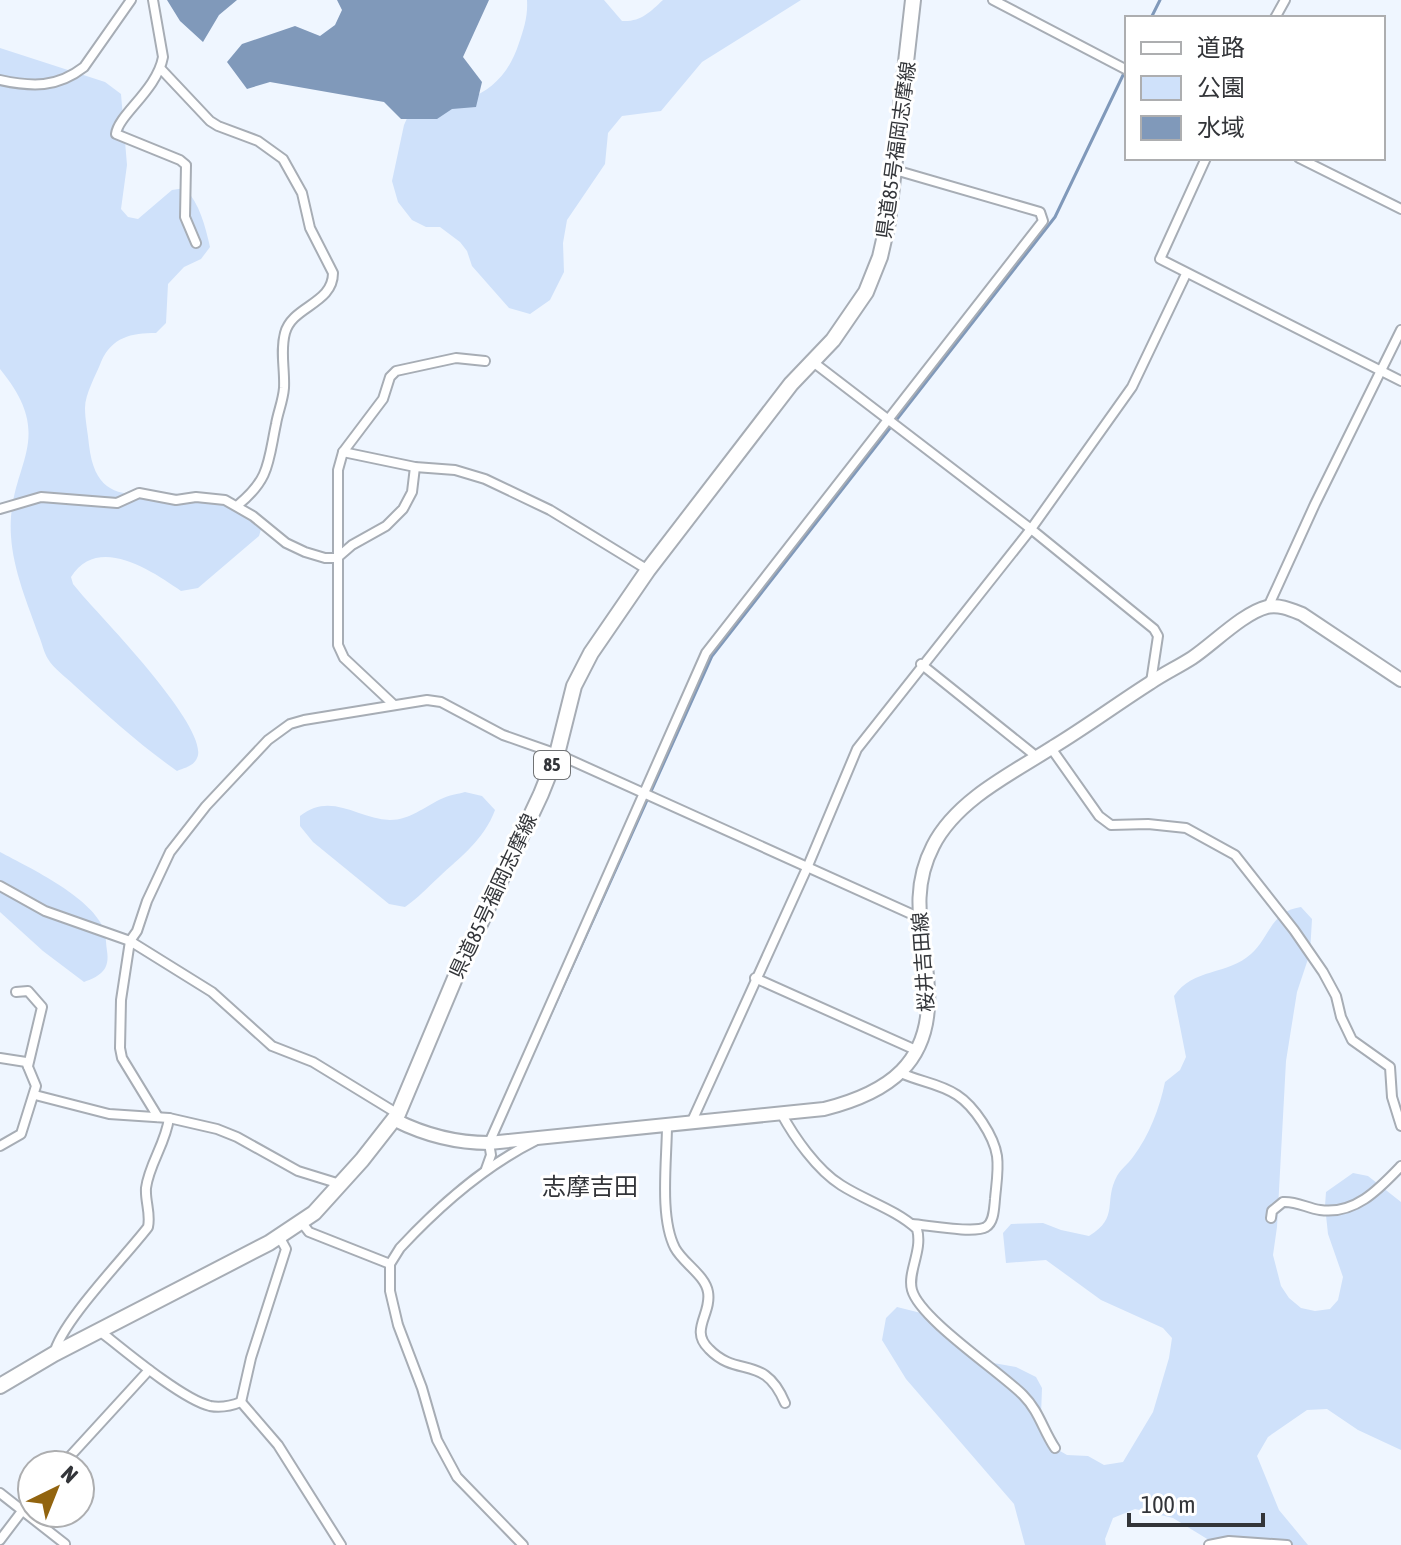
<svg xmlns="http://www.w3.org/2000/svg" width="1401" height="1545" viewBox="0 0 1401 1545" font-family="'Asap Condensed','Noto Sans JP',sans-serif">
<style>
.green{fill:#cfe1fa}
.water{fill:#8099ba}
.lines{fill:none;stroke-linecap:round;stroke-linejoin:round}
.stream{stroke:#8099ba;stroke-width:3}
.minor-casing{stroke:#a7adb5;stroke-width:12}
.secondary-casing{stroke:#a7adb5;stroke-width:16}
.primary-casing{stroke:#a7adb5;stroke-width:18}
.minor{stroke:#fff;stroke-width:8}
.secondary{stroke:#fff;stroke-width:12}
.primary{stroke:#fff;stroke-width:14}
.labels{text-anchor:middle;stroke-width:6;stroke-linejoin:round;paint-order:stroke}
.shield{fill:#fff;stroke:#707274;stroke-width:2}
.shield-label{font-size:18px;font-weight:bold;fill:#333539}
.street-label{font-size:20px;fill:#333539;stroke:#fff}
.quarter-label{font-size:24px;fill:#333539;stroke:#fff}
</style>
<rect width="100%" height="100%" fill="#eff6ff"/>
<g class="green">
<path d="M527 0H604L622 21C641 22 650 12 663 0H801L702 62 661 111 622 116 608 133 605 164 567 220 563 243 564 272 550 300 530 314 509 308 472 266 467 251 460 242 440 227H426L412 220 398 202 392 181 404 125 409 114C460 103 501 99 519 43 524 28 528 16 527 0Z"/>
<path d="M0 48 105 82 121 94 127 165 121 209 128 217 138 219 172 190 185 188C200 205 205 225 210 247L201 259 184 267 168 284 166 323 156 333C131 333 112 337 101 362 96 375 85 394 85 408 85 420 88 433 89 445 97 514 144 488 189 495 220 499 238 506 262 526L259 536 198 588 181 591C152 571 98 534 71 577L73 584 83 596C104 620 211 730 197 758 194 766 184 768 177 771 140 745 108 716 74 685 66 677 54 669 48 659 44 653 42 643 39 636 28 605 13 570 11 536 6 464 60 442 0 369Z"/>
<path d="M465 792 482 796 495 810C484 840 460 857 439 877 427 888 418 898 405 907L389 904 313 842 300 826V816C331 791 358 819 390 820 410 820 424 807 441 799 449 795 458 794 465 792Z"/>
<path d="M0 852C30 868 94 898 105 932 106 938 106 945 107 951 110 969 101 976 84 982L43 951 0 912Z"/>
<path d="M1301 907 1312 919 1310 953 1297 992 1286 1061 1277 1227 1273 1255 1281 1286 1289 1298 1301 1308 1315 1311 1330 1309 1338 1300 1343 1277 1328 1234 1325 1206 1326 1192 1353 1173 1368 1176 1401 1202V1450L1358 1430 1327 1409 1307 1410 1268 1437 1257 1456 1279 1510 1308 1545H1217L1173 1518 1135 1509 1113 1518 1105 1539 1106 1545H1025L1014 1504 906 1379 882 1340 886 1318 897 1307 921 1313 982 1361 1016 1367 1036 1377 1042 1388 1041 1415 1048 1444 1067 1455 1088 1456 1104 1465 1123 1462 1153 1412 1169 1358 1172 1338 1163 1328 1101 1300 1046 1260 1006 1263 1003 1233 1011 1224 1043 1223 1061 1230 1089 1236C1120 1217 1103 1202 1117 1176 1121 1169 1128 1164 1133 1157 1149 1136 1160 1107 1165 1082L1180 1070 1186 1057 1174 996C1193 968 1228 975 1251 954 1270 937 1271 911 1301 907Z"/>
</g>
<g class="water">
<path d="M167 0H237L219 15 203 42 180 21Z"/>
<path d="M337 0H489L463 57 482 82 476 107 452 109 437 119H401L384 102 270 82 247 89 227 62 242 44 295 26 320 36 335 25 342 10Z"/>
</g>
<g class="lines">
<g class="stream">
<path d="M1151 18 1160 0"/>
<path d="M534 1051 712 656 1055 217 1125 71"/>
</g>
<g class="minor-casing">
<g id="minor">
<path d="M153 0 163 57C157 90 118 115 116 134L180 160 186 165 185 217 196 243"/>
<path d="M993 0 1127 70"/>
<path d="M1275 18 1285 0"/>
<path d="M161 69 210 121 218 126 258 141 283 159 302 193 310 228 333 273C333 304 292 306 285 333 280 351 285 369 284 388 283 401 278 412 276 424 268 462 270 479 238 505"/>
<path d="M0 80C32 87 57 88 84 67L131 0"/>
<path d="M1206 158 1160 259 1401 381"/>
<path d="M1299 158 1401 209"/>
<path d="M813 362 1031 529 1154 629 1158 636 1151 682"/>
<path d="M343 452 415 467 455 470 485 479 550 510 648 570"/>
<path d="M0 509 41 497 117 503 139 493 176 500 196 497 225 500 253 516 286 543 305 552 325 558H337L352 545 386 526 403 509 412 492 415 467"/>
<path d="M1268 607 1315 504 1401 330"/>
<path d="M921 664 1037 757"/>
<path d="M393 704 344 658 338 645V470L343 452 383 399 390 377 396 371 456 358 485 361"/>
<path d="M1051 748 1099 816 1111 825 1148 824 1186 828 1235 855 1294 930 1323 972 1336 996 1341 1017 1352 1040 1390 1067 1392 1097 1401 1126"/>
<path d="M0 886 45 911 130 941 212 992 272 1046 313 1062 398 1114"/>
<path d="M755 978 918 1051"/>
<path d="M16 992 28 991 42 1007 28 1066"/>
<path d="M0 1058 26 1062 36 1086 21 1134 0 1146"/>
<path d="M901 1073C920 1082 939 1083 957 1095 974 1106 994 1136 997 1156 999 1170 996 1186 995 1199 994 1209 994 1222 986 1227 974 1234 927 1225 912 1224"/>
<path d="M35 1095 109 1114 169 1118 217 1129 237 1137 298 1171 340 1184"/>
<path d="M781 1113C794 1137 817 1170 841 1185 866 1201 895 1209 917 1229 923 1251 907 1272 912 1290 920 1319 999 1371 1023 1395 1039 1411 1043 1430 1055 1448"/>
<path d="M158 1117 122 1058 120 1048 121 1000 130 941 137 931 147 901 170 852 206 806 268 740 290 724 304 720 427 700 441 702 503 735 557 754 918 917"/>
<path d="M692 1121 807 868 857 749 1031 529 1132 387 1186 274"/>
<path d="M667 1125C667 1159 659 1217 675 1248 683 1263 705 1275 708 1292 712 1314 689 1330 709 1349 738 1379 764 1353 785 1403"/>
<path d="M486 1169 491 1155 489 1143 706 653 1043 221 1040 212 895 170"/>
<path d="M1271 1218 1272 1211 1283 1202C1296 1201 1307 1208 1320 1210 1355 1215 1379 1189 1401 1166"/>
<path d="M302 1223 309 1232 390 1264"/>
<path d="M101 1332C125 1351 182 1399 210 1406 221 1408 231 1406 241 1402"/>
<path d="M54 1354C61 1322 126 1256 148 1227 151 1213 145 1202 146 1188 149 1164 166 1143 169 1118"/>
<path d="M241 1402 278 1445 341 1545"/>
<path d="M241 1402 251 1358 286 1249 280 1238"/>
<path d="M62 1465 149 1370"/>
<path d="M0 1493 65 1544"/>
<path d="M0 1540 32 1498"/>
<path d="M523 1545 457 1477 437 1440 422 1388 398 1325 390 1291V1264L400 1248C440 1205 483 1167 535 1141"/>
<path d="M1209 1545 1229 1541 1287 1545"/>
</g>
</g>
<g class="secondary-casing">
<path id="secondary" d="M395 1120C425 1135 455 1143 489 1143L824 1109C888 1093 932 1063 928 990 926 939 907 896 933 846 943 826 959 810 977 796 1000 778 1028 763 1053 747 1086 727 1117 704 1150 683 1163 674 1178 667 1192 658 1213 644 1243 613 1267 607 1279 604 1292 610 1302 614L1401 680"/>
</g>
<g class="primary-casing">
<path id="primary" d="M0 1386 54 1354 269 1243 314 1213 362 1160 398 1114 458 971 541 794 557 754 574 686 591 653 648 570 791 384 833 340 866 292 880 257 888 222 913 0"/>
</g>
<use href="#minor" class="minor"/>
<use href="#secondary" class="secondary"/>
<use href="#primary" class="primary"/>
</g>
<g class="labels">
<rect class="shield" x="534" y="751" width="36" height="28" rx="6"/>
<g class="shield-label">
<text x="552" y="771">85</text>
</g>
<g class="street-label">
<text transform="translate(896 150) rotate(-82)" y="7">県道85号福岡志摩線</text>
<text transform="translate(493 896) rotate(-65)" y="7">県道85号福岡志摩線</text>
<text transform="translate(923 962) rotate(-94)" y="7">桜井吉田線</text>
</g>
<g class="quarter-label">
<text x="590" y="1195">志摩吉田</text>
</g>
</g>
<rect x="1125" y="16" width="260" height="144" fill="#ffffff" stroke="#adaeb0" stroke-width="2"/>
<rect x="1141" y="42" width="40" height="12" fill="#ffffff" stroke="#adaeb0" stroke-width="2"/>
<text x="1197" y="56" font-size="24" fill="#333539">道路</text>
<rect x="1141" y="76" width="40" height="24" fill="#cfe1fa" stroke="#adaeb0" stroke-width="2"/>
<text x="1197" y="96" font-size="24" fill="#333539">公園</text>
<rect x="1141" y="116" width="40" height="24" fill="#8099ba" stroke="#adaeb0" stroke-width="2"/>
<text x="1197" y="136" font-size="24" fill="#333539">水域</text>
<g transform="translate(56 1489) rotate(43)"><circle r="38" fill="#ffffff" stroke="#adaeb0" stroke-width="2"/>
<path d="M0-6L14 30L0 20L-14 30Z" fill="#92640f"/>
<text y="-12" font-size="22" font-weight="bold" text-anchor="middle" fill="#333539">N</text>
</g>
<path d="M1129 1513v12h134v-12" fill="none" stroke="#333539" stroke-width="4"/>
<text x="1141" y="1513" font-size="24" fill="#333539" stroke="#ffffff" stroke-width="6" paint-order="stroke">100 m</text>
</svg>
